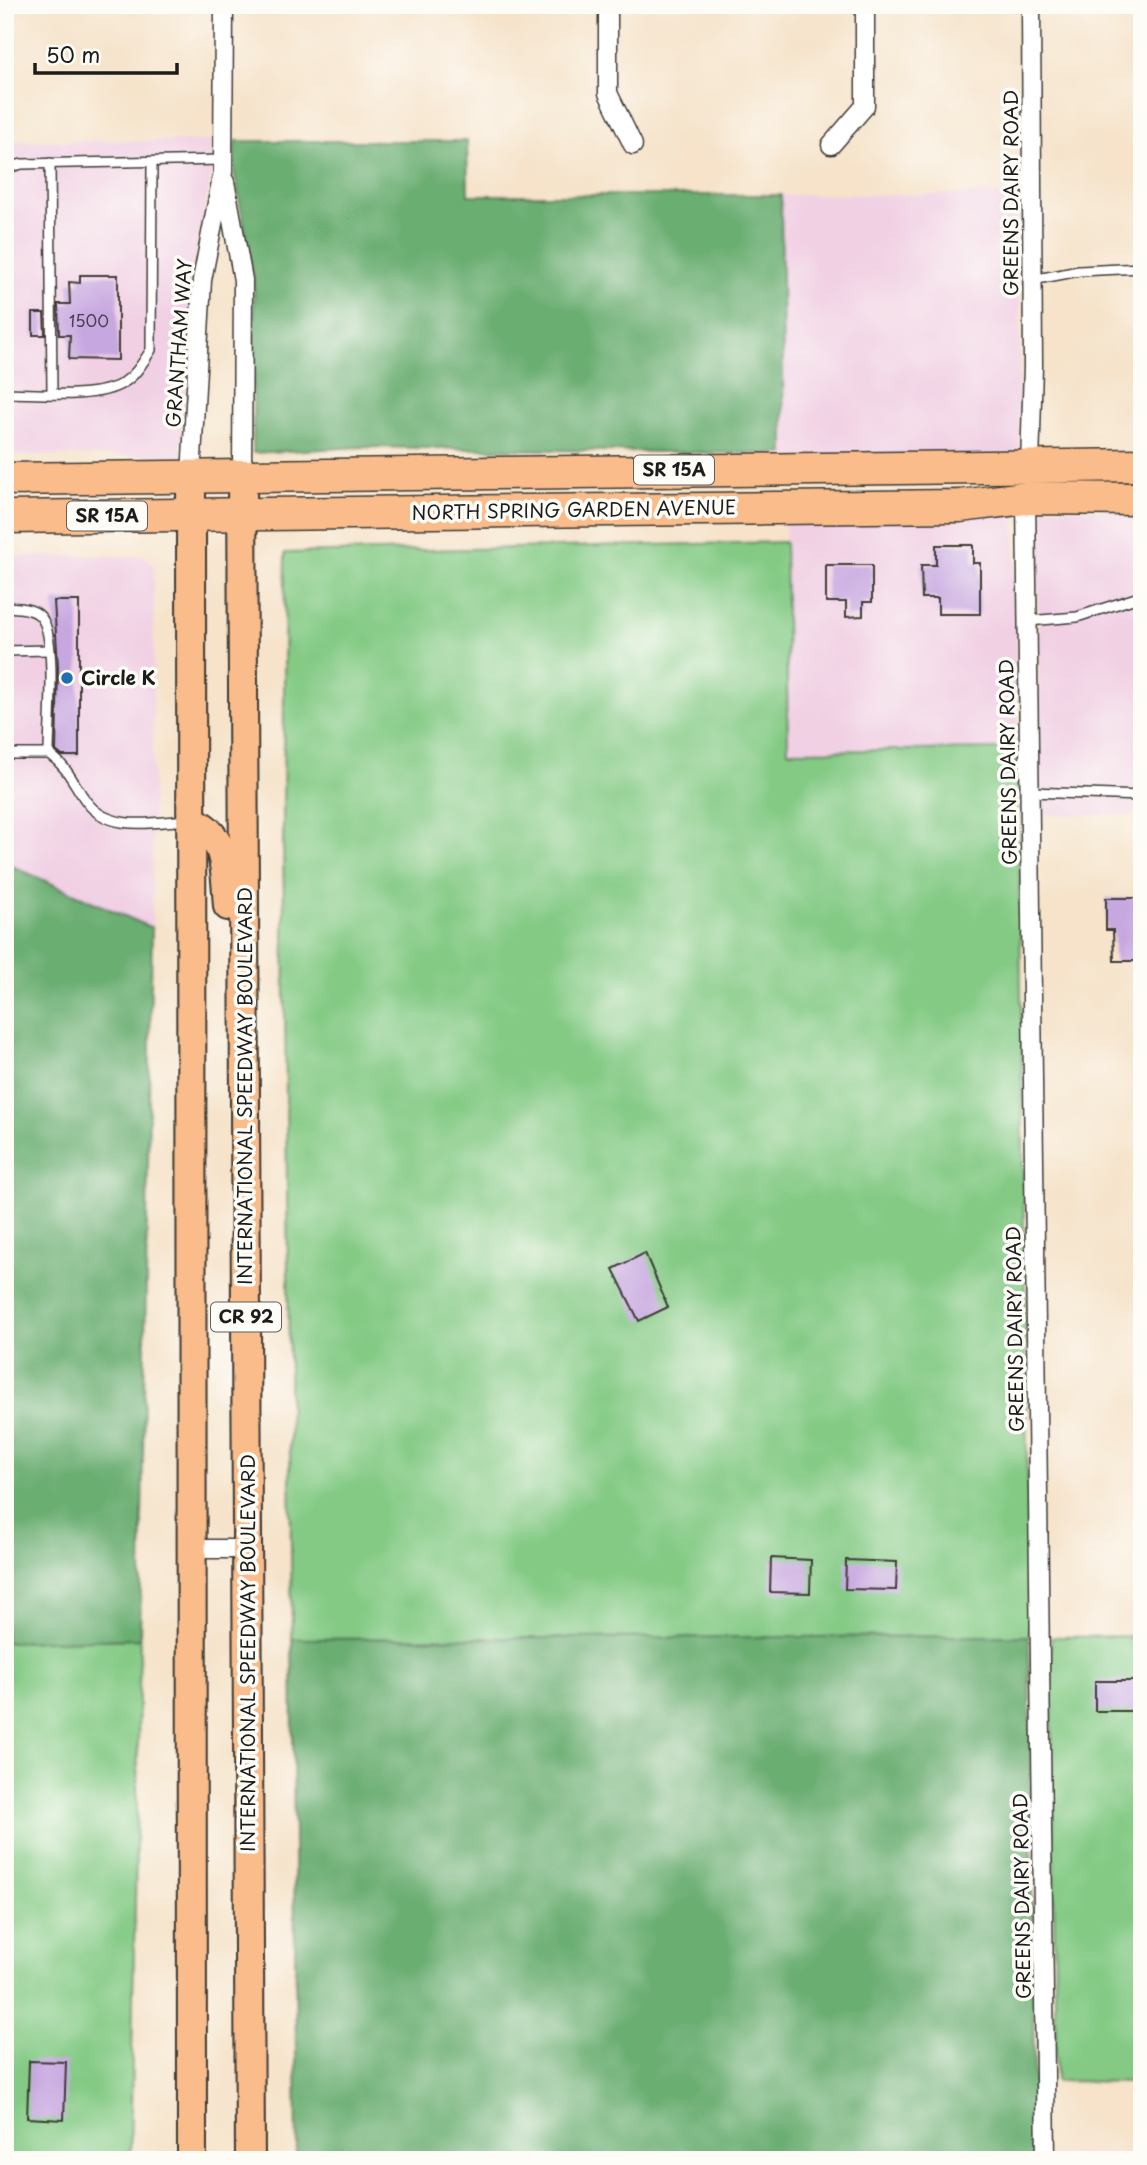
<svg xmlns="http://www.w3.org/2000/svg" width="1147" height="2165" viewBox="0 0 1147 2165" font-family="'Playpen Sans',sans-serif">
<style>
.built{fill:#f1d0e4}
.green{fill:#84ca85;stroke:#507350;stroke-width:2}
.forest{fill:#6bae72;stroke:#446547;stroke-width:2}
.building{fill:#c7a7e0}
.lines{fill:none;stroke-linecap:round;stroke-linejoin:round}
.lane-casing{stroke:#3d3a36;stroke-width:12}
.street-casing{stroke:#3d3a36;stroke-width:21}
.primary-casing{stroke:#3d3a36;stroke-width:32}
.highway-casing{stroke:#3d3a36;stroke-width:35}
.lane{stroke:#fff;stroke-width:9}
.street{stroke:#fff;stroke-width:18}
.primary{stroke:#f9bc8a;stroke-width:28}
.highway{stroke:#f9bc8a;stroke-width:32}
.poi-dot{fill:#1f6fb2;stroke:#fdfcf7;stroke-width:2.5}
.labels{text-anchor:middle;stroke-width:7;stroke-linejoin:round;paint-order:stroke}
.number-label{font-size:16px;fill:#473f4d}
.shield{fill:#fdfcf7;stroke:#605f5e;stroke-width:2}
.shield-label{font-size:18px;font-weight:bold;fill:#1c1c1c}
.street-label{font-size:19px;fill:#1c1c1c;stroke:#fdfcf7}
.poi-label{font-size:19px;font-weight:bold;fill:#1c1c1c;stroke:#fdfcf7;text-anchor:start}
</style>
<rect width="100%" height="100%" fill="#fdfcf7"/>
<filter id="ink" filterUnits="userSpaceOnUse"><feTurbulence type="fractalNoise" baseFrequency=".0143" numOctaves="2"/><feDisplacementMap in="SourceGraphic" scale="14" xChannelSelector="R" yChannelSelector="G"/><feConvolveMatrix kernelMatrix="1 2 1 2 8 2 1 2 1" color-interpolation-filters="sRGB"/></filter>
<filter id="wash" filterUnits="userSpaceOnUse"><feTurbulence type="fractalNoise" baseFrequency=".00686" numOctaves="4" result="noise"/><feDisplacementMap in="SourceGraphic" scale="28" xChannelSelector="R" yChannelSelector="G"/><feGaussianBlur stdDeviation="1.57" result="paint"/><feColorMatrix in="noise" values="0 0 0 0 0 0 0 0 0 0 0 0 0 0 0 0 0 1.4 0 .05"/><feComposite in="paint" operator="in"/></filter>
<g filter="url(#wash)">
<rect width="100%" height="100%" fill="#f6e3ca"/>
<g class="built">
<path d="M5 141H213L212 172 191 280 181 456 5 455Z"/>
<path d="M1021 194 1019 456 784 459 781 195Z"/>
<path d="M1037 508 1142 509V815H1041Z"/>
<path d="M1015 509 1018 749 788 751 785 518Z"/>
<path d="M5 556H145L154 567 152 928 5 863Z"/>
</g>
<g class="green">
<path d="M785 542 788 751 1018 749 1029 1636 292 1639 283 827 285 553Z"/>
<path d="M1142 1636V2082L1056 2081 1051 1637Z"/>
<path d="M140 1639 130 2160H5V1642Z"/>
</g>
<g class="forest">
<path d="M235 141H467L468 195H781L784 454 361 447 253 453 254 280 234 172Z"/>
<path d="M5 863 152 928 140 1639 5 1642Z"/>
<path d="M1029 1636 1035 2160H297L292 1639Z"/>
</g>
<g id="blocks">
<g class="building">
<path d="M80 275H118V360L69 359 70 335H59L58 304H70L69 282 80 283Z"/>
<path d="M33 313H44L45 335H33Z"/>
<path d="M936 545H973V563H980V614H938V598H922L921 565H936Z"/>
<path d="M826 565H872V602H863V616L846 617V602H826Z"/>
<path d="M54 601H79V756H62L56 751 58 667Z"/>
<path d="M1106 898H1142V961H1114L1113 930H1106Z"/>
<path d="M645 1253 668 1307 639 1321 613 1269Z"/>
<path d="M771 1558 811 1560 810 1593 770 1592Z"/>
<path d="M846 1560 897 1562 896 1590 845 1589Z"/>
<rect x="1095" y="1681" width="40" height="30"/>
<path d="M29 2061 66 2062 64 2120 27 2118Z"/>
</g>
</g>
</g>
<g filter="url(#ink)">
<use href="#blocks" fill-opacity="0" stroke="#3d3a36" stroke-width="2"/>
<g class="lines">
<g class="lane-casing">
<g id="lane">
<path d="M50 163 52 393"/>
<path d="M5 176 11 167 22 164 224 160"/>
<path d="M1032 280 1079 271 1142 268"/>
<path d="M5 393C37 393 96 400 123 383 136 375 143 362 151 350L152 162"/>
<path d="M5 607C18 608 38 607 44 622 56 647 49 724 49 754 68 767 73 783 86 801 109 833 153 822 188 820"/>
<path d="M1028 621 1077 617 1142 596"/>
<path d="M5 651 49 650"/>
<path d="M5 754H49"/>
<path d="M1030 792 1142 796"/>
</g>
</g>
<g class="street-casing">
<g id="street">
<path d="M608 5V93L633 145"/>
<path d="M831 145 865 106V5"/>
<path d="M225 182 243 280 242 475"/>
<path d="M1030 465 1033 366 1031 5"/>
<path d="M191 476 202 280 223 172 224 5"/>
<path d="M1026 498 1046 2160"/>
<path d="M192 1549H247"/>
</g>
</g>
<g class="primary-casing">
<g id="primary">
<path d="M242 475 250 2160"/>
<path d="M191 476 192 2160"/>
<path d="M191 820C228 835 225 873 228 906"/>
</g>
</g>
<g class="highway-casing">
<g id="highway">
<path d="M5 479 1142 465"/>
<path d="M5 517 960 506 1026 498 1142 499"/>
</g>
</g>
<use href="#lane" class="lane"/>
<use href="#street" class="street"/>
<use href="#primary" class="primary"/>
<use href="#highway" class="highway"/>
</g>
</g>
<circle class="poi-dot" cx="67" cy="678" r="7"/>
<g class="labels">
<g class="number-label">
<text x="89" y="327">1500</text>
</g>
<g class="shield">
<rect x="634" y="455.5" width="80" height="29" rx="5"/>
<rect x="67" y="501.5" width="80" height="29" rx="5"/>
<rect x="211" y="1302.5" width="70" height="29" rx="5"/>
</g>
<g class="shield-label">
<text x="674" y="476">SR 15A</text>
<text x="107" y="522">SR 15A</text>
<text x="246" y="1323">CR 92</text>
</g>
<g class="street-label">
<text transform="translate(1011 193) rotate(-90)" y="7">GREENS DAIRY ROAD</text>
<text transform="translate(179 343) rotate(-86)" y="7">GRANTHAM WAY</text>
<text transform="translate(574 510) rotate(-1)" y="7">NORTH SPRING GARDEN AVENUE</text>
<text transform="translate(1008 762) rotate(-91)" y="7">GREENS DAIRY ROAD</text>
<text transform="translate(245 1086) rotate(-90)" y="7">INTERNATIONAL SPEEDWAY BOULEVARD</text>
<text transform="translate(1015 1329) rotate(-91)" y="7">GREENS DAIRY ROAD</text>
<text transform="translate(248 1653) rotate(-90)" y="7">INTERNATIONAL SPEEDWAY BOULEVARD</text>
<text transform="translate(1022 1896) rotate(-91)" y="7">GREENS DAIRY ROAD</text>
</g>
<g class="poi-label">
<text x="81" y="685">Circle K</text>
</g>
</g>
<rect width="1147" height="2165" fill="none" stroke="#fdfcf7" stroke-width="28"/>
<path d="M35 63v10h142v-10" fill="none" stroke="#1c1c1c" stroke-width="3.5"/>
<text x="46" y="63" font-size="21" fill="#1c1c1c" stroke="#fdfcf7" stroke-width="5" paint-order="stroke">50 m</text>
</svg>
